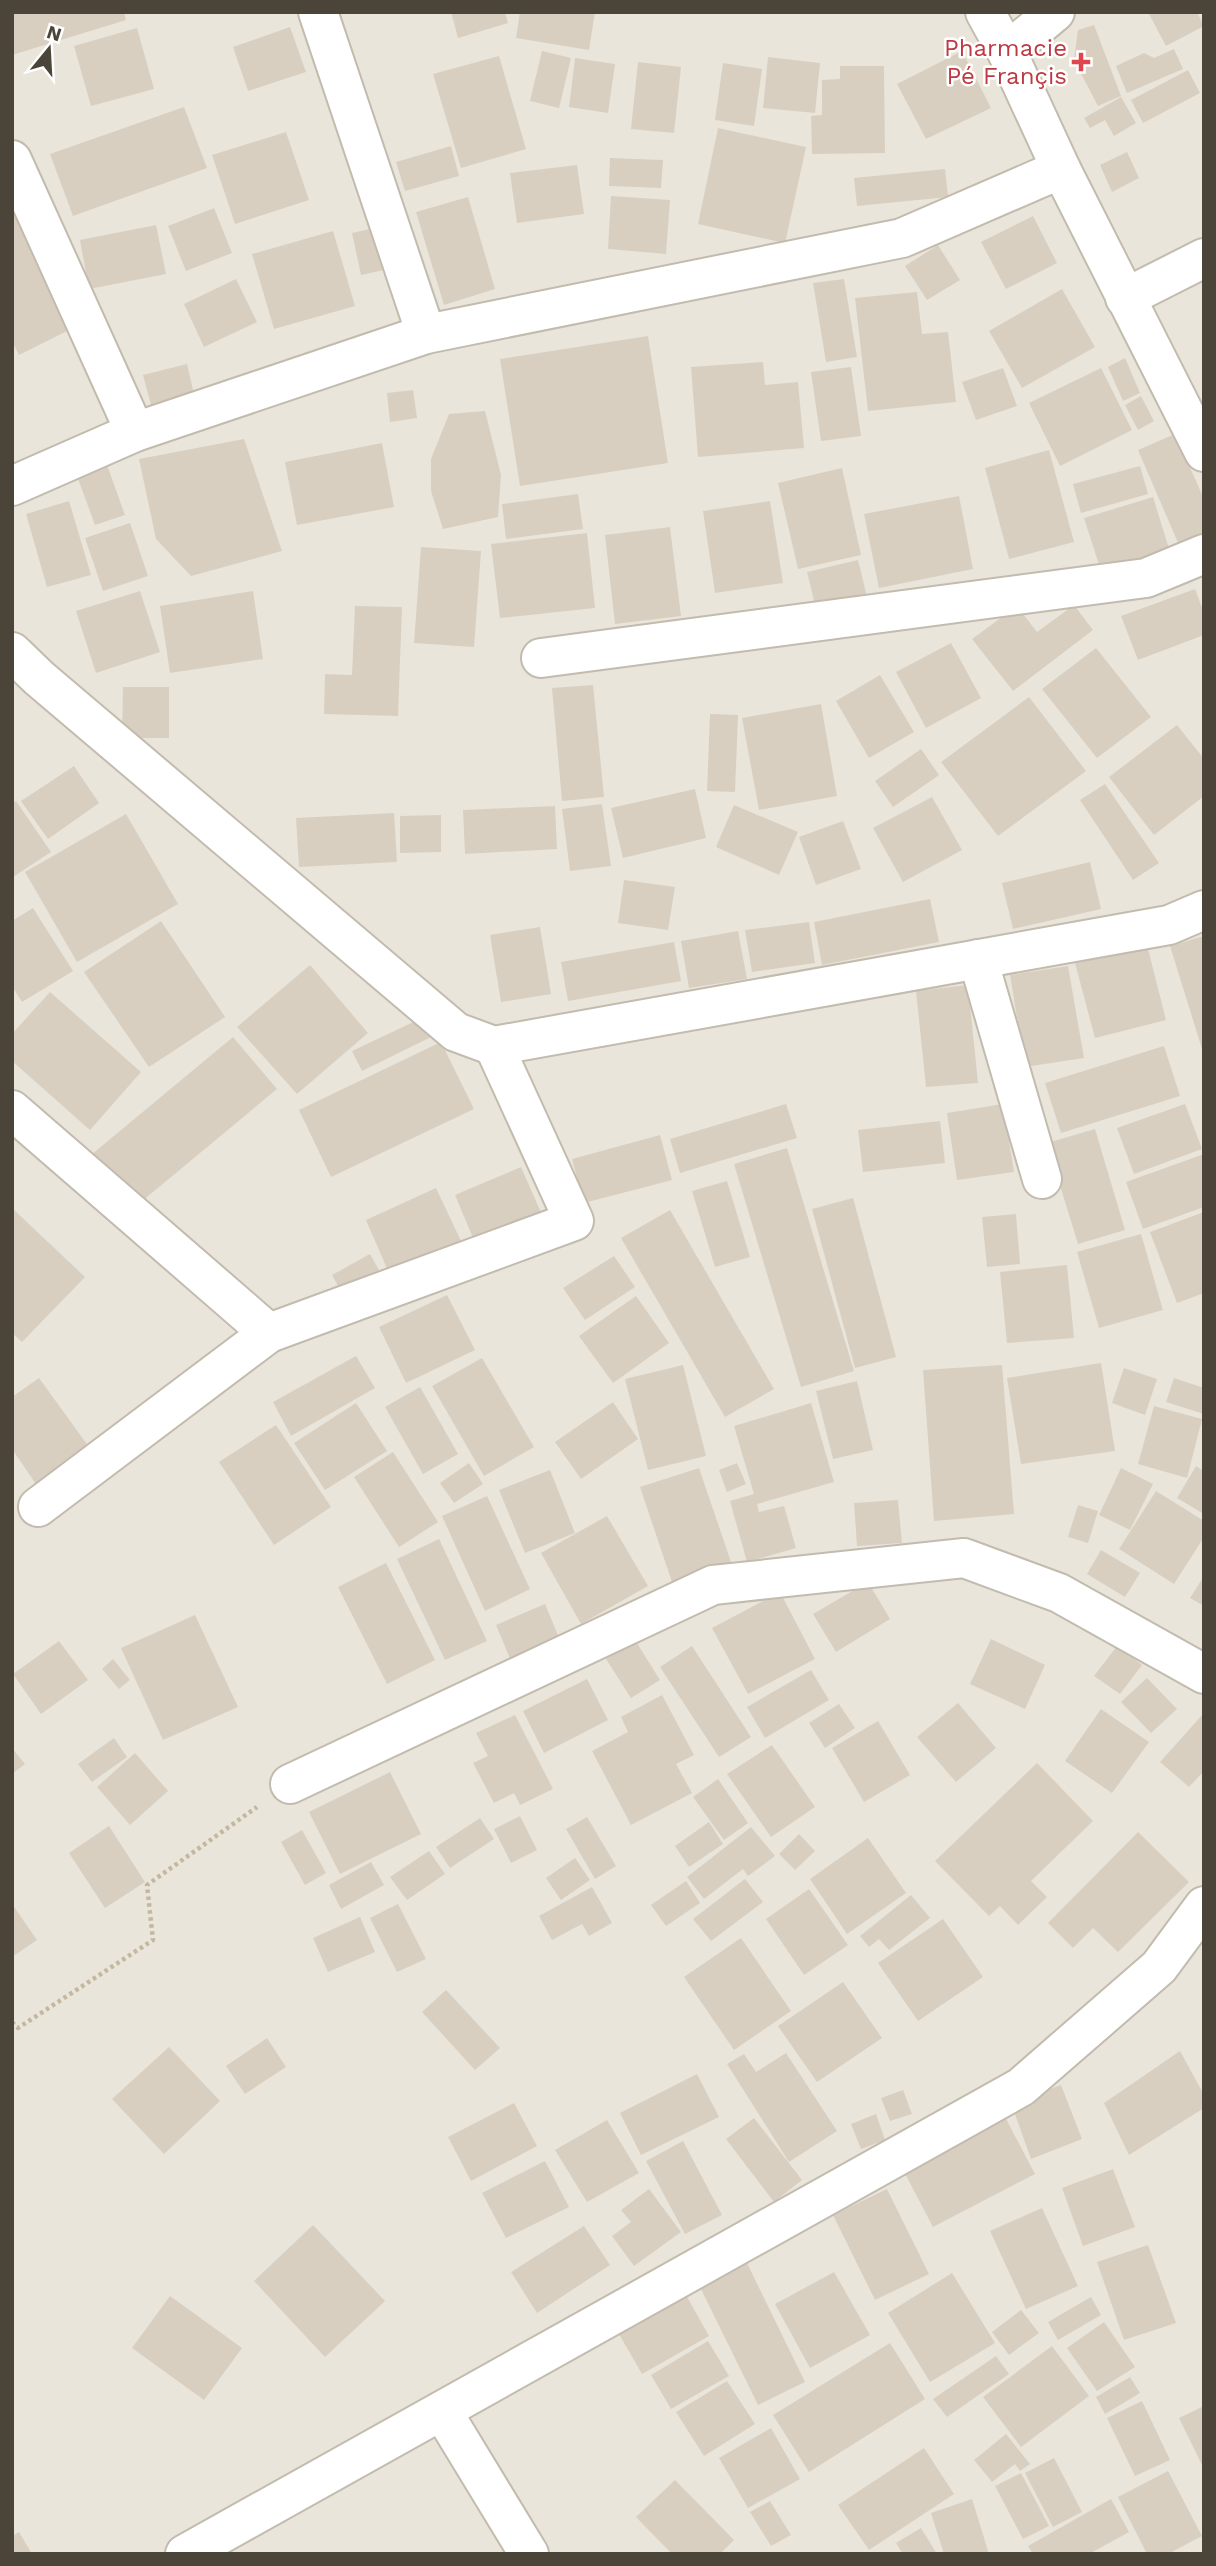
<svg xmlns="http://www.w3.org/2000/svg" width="1216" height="2566" viewBox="0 0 1216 2566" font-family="'Work Sans',sans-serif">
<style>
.residential{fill:#eae5da}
.building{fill:#d8cfc1}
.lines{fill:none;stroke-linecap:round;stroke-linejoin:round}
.minor-casing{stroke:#c2bbae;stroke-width:42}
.path{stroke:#c4b79f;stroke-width:4.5;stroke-dasharray:3.5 3.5;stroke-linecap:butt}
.minor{stroke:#fff;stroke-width:38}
.health-dot{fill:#e0444e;stroke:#fff;stroke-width:2.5}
.labels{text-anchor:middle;stroke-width:5;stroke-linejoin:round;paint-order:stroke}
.health-label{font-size:24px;fill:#be3a42;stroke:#fff;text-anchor:end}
</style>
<rect width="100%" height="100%" fill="#f6f3ec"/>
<rect class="residential" x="12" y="12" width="1192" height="2542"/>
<g class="building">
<path d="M12 12H124L126 20 12 55Z"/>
<path d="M451 12H505L508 23 458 38Z"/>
<path d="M520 12H595L589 50 516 38Z"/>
<path d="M1148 12H1197L1204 26 1166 46Z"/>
<path d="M1094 25 1121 96 1098 106 1074 60 1078 30Z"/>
<path d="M290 27 306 72 248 91 233 47Z"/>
<path d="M137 28 154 89 91 106 74 46Z"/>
<path d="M1174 49 1183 69 1127 93 1116 66 1144 53 1154 58Z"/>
<path d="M542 51 571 58 559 108 530 101Z"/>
<path d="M962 51 991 108 926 139 897 84Z"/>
<path d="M499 56 526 149 461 168 433 74Z"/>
<path d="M768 57 820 63 815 113 763 108Z"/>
<path d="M575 58 615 64 608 113 569 107Z"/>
<path d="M638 62 681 67 674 133 631 129Z"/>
<path d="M723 63 762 69 754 126 715 120Z"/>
<path d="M840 66H884L885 153 812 154 811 116 822 115V80L840 79Z"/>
<path d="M1188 70 1200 93 1143 123 1131 100Z"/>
<path d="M1121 97 1136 123 1114 136 1105 120 1090 128 1084 118Z"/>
<path d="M184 107 207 168 73 216 50 154Z"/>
<path d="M718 128 806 147 785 243 698 224Z"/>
<path d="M286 132 309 200 235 224 212 155Z"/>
<path d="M451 146 459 176 405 191 396 162Z"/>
<path d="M1127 152 1139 178 1112 192 1100 165Z"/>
<path d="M610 158 663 160 661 188 609 186Z"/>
<path d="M577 165 584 214 517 223 510 173Z"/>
<path d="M945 169 948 197 857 206 854 178Z"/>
<path d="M12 195 77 326 19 355 12 341Z"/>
<path d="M611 196 670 200 666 254 608 249Z"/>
<path d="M468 197 495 289 444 305 416 212Z"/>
<path d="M214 208 232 253 186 271 168 226Z"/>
<path d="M1033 216 1057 263 1006 289 981 242Z"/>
<path d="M156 225 166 274 89 289 80 240Z"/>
<path d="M374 228 384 270 361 275 352 233Z"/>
<path d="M333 231 355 306 274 329 252 254Z"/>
<path d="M938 245 960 280 927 300 905 266Z"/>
<path d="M236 279 257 322 204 347 184 304Z"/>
<path d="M844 279 857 357 826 362 813 283Z"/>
<path d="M1062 289 1095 347 1022 388 989 331Z"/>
<path d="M917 292 922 334 948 332 956 402 868 411 855 298Z"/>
<path d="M648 336 668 463 520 486 500 359Z"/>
<path d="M1125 358 1140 393 1123 401 1108 367Z"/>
<path d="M763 362 765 385 798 382 804 448 698 457 691 367Z"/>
<path d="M187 364 194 394 151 405 143 375Z"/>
<path d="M851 367 861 436 821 441 811 372Z"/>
<path d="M1003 368 1017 406 976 420 962 382Z"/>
<path d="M1101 368 1132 430 1060 466 1029 403Z"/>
<path d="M413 390 417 418 390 422 387 393Z"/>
<path d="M1141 396 1154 421 1138 430 1125 405Z"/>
<path d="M485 411 501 475 498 517 443 529 431 491V459L449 414Z"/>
<path d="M1175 434 1204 499V535L1179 545 1138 450Z"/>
<path d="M244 439 282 551 191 576 156 539 139 459Z"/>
<path d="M382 443 394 507 297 525 285 462Z"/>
<path d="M1049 450 1074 542 1009 559 985 468Z"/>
<path d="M107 465 125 515 95 525 77 476Z"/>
<path d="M1140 466 1148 494 1081 513 1073 484Z"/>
<path d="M842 468 861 555 798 569 778 483Z"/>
<path d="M578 494 583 529 506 539 502 504Z"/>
<path d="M959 496 973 569 879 588 864 514Z"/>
<path d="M1153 497 1170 552 1102 574 1084 518Z"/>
<path d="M69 501 91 575 47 587 26 514Z"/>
<path d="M770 501 783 583 715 593 703 511Z"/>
<path d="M130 523 148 576 103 591 85 538Z"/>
<path d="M670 527 681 616 615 624 605 535Z"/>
<path d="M587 533 595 608 500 618 491 544Z"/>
<path d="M421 547 481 551 474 647 414 643Z"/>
<path d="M858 560 867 597 816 609 807 572Z"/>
<path d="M1195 589 1204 613V635L1138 660 1121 616Z"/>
<path d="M140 591 160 652 96 673 76 611Z"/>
<path d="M253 591 263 659 170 673 160 606Z"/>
<path d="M1074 605 1093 630 1013 691 972 639 1017 606 1037 632Z"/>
<path d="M355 606 402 607 398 716 324 714 325 674 352 675Z"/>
<path d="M951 643 981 698 926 728 896 672Z"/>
<path d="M1096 648 1151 717 1097 758 1042 689Z"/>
<path d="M880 675 914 732 869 758 836 701Z"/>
<path d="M593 685 604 797 562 801 552 688Z"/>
<path d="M123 687H169V738H122Z"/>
<path d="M1029 697 1086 771 998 836 941 762Z"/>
<path d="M821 704 837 796 759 810 742 718Z"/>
<path d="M710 714 738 715 735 792 707 791Z"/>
<path d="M1177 725 1204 759V796L1154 835 1109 777Z"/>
<path d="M921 749 939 775 893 807 875 781Z"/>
<path d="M74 766 99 803 48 839 21 801Z"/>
<path d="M1105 784 1159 863 1133 880 1080 800Z"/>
<path d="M695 789 706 838 623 858 611 808Z"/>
<path d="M932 797 962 850 903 882 873 828Z"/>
<path d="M16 801 51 852 13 877 12 804Z"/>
<path d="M602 804 611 866 570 871 562 809Z"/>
<path d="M734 805 798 832 779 875 716 847Z"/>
<path d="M555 806 557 849 465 854 463 810Z"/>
<path d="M394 813 397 862 299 867 296 818Z"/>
<path d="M126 814 178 904 77 962 25 872Z"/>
<path d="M441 815V852L400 853V816Z"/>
<path d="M843 821 861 869 816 885 799 837Z"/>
<path d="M1090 862 1101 909 1013 929 1002 883Z"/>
<path d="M624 880 675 887 668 930 618 923Z"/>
<path d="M930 899 939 942 822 965 814 922Z"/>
<path d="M33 908 73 971 22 1002 12 986V921Z"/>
<path d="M161 921 225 1017 149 1067 84 972Z"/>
<path d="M809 922 815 963 752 972 745 930Z"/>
<path d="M540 927 551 994 501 1002 490 935Z"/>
<path d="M738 931 747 979 689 988 681 941Z"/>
<path d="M1204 936V1052H1203L1170 946Z"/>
<path d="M674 942 681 981 568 1001 561 962Z"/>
<path d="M1147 945 1166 1020 1095 1038 1075 963Z"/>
<path d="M310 965 368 1033 297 1094 237 1027Z"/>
<path d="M1068 966 1084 1058 1025 1067 1010 975Z"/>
<path d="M968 985 978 1083 926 1087 916 991Z"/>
<path d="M50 992 141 1072 90 1130 12 1061V1034Z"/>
<path d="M424 1017 433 1036 362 1071 352 1051Z"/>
<path d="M233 1037 277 1089 135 1207 91 1155Z"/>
<path d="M441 1042 474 1109 331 1177 299 1110Z"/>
<path d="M1164 1046 1180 1096 1061 1133 1045 1083Z"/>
<path d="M786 1104 797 1138 680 1173 670 1139Z"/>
<path d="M1003 1104 1014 1172 957 1180 947 1113Z"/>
<path d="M1185 1104 1202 1149 1134 1174 1117 1128Z"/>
<path d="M940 1121 945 1163 863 1172 858 1130Z"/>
<path d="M1095 1129 1125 1230 1078 1244 1047 1143Z"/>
<path d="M660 1135 672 1180 584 1203 572 1159Z"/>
<path d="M787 1148 854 1371 801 1387 734 1164Z"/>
<path d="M1204 1154V1207L1143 1229 1126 1182Z"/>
<path d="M521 1167 543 1217 476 1245 455 1195Z"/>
<path d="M727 1181 750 1257 715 1267 692 1191Z"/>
<path d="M436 1188 461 1241 389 1273 366 1220Z"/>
<path d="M853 1198 896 1357 855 1368 812 1209Z"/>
<path d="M12 1208 85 1277 22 1342 12 1333Z"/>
<path d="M670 1210 774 1389 725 1417 621 1238Z"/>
<path d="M1204 1212V1293L1177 1303 1150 1232Z"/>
<path d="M1016 1214 1020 1264 987 1267 982 1217Z"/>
<path d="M1141 1234 1163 1310 1099 1328 1077 1252Z"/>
<path d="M370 1254 384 1279 346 1300 332 1275Z"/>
<path d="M614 1256 635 1287 585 1320 563 1288Z"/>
<path d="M1067 1265 1074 1338 1007 1343 1000 1272Z"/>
<path d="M447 1295 475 1350 406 1383 379 1327Z"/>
<path d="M636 1296 669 1343 613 1383 579 1336Z"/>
<path d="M356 1356 375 1388 291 1436 273 1402Z"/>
<path d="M482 1358 534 1447 484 1476 432 1386Z"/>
<path d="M1101 1363 1115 1451 1021 1464 1007 1378Z"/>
<path d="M683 1365 706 1456 648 1470 625 1379Z"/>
<path d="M1002 1365 1014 1514 934 1521 923 1370Z"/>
<path d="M1124 1368 1157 1379 1145 1415 1112 1403Z"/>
<path d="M39 1378 89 1447 36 1484 12 1449V1397Z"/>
<path d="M1174 1378 1204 1388V1414L1166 1402Z"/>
<path d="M857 1381 873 1450 833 1459 816 1391Z"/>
<path d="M420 1387 458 1454 423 1474 385 1407Z"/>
<path d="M613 1402 638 1439 581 1479 555 1442Z"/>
<path d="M356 1403 387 1451 325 1490 294 1443Z"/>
<path d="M811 1403 834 1482 757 1504 759 1512 784 1506 796 1548 747 1562 730 1501 754 1494 734 1426Z"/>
<path d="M1154 1406 1202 1419 1187 1478 1138 1464Z"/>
<path d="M276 1425 331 1507 274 1545 219 1462Z"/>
<path d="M393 1452 438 1522 399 1547 354 1477Z"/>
<path d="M469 1463 483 1484 454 1503 440 1483Z"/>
<path d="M737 1463 746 1484 727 1492 719 1470Z"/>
<path d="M1196 1466 1204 1471V1514L1177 1498Z"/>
<path d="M699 1468 731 1562 672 1582 640 1487Z"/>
<path d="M1121 1468 1153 1484 1130 1530 1099 1515Z"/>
<path d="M550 1470 575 1533 525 1553 499 1490Z"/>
<path d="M1156 1491 1204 1521V1537L1174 1584 1119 1549Z"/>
<path d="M487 1496 530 1589 485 1611 442 1516Z"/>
<path d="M898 1500 902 1543 857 1546 854 1503Z"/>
<path d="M1078 1505 1098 1511 1088 1543 1068 1537Z"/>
<path d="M607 1516 648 1586 581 1624 541 1553Z"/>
<path d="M439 1539 487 1641 445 1660 397 1559Z"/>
<path d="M1101 1550 1140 1573 1125 1597 1087 1574Z"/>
<path d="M386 1563 435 1660 387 1684 338 1587Z"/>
<path d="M1204 1576V1606L1190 1598Z"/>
<path d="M868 1582 890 1619 836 1652 813 1614Z"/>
<path d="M780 1592 815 1659 748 1694 712 1628Z"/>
<path d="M545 1604 560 1640 511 1661 496 1625Z"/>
<path d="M195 1615 238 1707 163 1740 121 1648Z"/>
<path d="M991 1639 1045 1665 1025 1709 970 1684Z"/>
<path d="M635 1640 660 1680 631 1698 606 1659Z"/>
<path d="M59 1641 88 1680 41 1714 13 1674Z"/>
<path d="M692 1646 751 1737 719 1757 660 1667Z"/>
<path d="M1117 1646 1142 1665 1120 1694 1094 1676Z"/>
<path d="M113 1659 130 1680 119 1689 102 1669Z"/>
<path d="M811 1670 829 1700 765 1738 747 1707Z"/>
<path d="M1147 1678 1177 1709 1151 1733 1121 1702Z"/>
<path d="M587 1679 608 1720 544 1753 523 1711Z"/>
<path d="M662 1695 694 1755 676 1764 692 1793 631 1825 592 1751 628 1732 621 1717Z"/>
<path d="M958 1703 996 1748 956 1782 917 1737Z"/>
<path d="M839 1704 855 1728 825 1748 809 1723Z"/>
<path d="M1101 1709 1149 1742 1112 1793 1065 1761Z"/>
<path d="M1204 1713V1771L1189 1787 1160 1762Z"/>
<path d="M515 1715 553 1789 520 1805 514 1793 494 1803 473 1763 488 1756 476 1733Z"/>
<path d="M878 1721 910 1775 864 1802 832 1748Z"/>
<path d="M114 1738 127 1757 92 1782 78 1764Z"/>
<path d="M772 1745 815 1807 771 1837 727 1774Z"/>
<path d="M12 1748 25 1764 12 1774Z"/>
<path d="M135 1753 168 1791 130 1825 97 1787Z"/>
<path d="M1037 1763 1093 1821 1031 1881 1047 1897 1018 1925 1000 1906 989 1916 935 1861Z"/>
<path d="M390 1772 421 1834 340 1874 309 1812Z"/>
<path d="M718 1779 748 1823 724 1840 693 1797Z"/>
<path d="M520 1816 537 1850 511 1863 494 1829Z"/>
<path d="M587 1817 616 1866 595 1879 566 1829Z"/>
<path d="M480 1818 494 1839 450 1868 436 1847Z"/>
<path d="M709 1822 723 1844 689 1867 675 1846Z"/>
<path d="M109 1826 145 1882 105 1908 69 1853Z"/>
<path d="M751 1827 775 1856 748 1876 743 1869 704 1899 687 1877Z"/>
<path d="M302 1830 326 1873 305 1885 281 1842Z"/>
<path d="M1138 1832 1189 1882 1118 1952 1093 1928 1073 1948 1048 1923Z"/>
<path d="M799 1834 815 1851 795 1870 779 1854Z"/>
<path d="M868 1838 906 1893 847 1934 810 1879Z"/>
<path d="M429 1851 445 1874 407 1900 390 1877Z"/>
<path d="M575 1858 590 1880 561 1900 546 1878Z"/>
<path d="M371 1862 384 1885 341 1909 329 1885Z"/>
<path d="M745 1879 763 1902 711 1941 693 1919Z"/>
<path d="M686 1881 700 1903 666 1926 651 1905Z"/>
<path d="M592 1887 612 1923 589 1936 582 1924 552 1940 539 1916Z"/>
<path d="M809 1889 848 1945 804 1975 766 1919Z"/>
<path d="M911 1895 930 1918 889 1950 879 1939 869 1947 860 1936Z"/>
<path d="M12 1904 37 1940 12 1957Z"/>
<path d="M398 1904 426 1959 397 1972 370 1918Z"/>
<path d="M360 1917 375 1952 328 1972 313 1938Z"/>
<path d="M943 1919 983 1977 918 2021 878 1963Z"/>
<path d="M741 1938 791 2011 734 2050 684 1977Z"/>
<path d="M843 1982 882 2038 817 2082 778 2026Z"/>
<path d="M446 1990 500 2048 475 2070 422 2012Z"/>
<path d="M267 2038 286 2067 245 2094 226 2066Z"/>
<path d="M169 2047 220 2101 164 2154 112 2099Z"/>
<path d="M1180 2051 1204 2095V2108L1129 2155 1104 2103Z"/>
<path d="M786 2053 837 2131 789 2162 727 2064 744 2054 756 2072Z"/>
<path d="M697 2074 719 2117 641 2155 620 2113Z"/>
<path d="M1061 2085 1082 2139 1031 2159 1011 2103Z"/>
<path d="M903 2090 912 2114 890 2121 881 2098Z"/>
<path d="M514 2103 537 2146 471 2181 448 2137Z"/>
<path d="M876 2114 885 2140 861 2149 851 2124Z"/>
<path d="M1004 2115 1035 2174 933 2227 902 2168Z"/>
<path d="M754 2118 802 2180 774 2202 726 2139Z"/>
<path d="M607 2120 639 2173 587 2202 555 2150Z"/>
<path d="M683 2141 722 2215 685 2234 646 2161Z"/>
<path d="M545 2161 569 2207 506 2238 482 2193Z"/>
<path d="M1113 2169 1135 2227 1083 2246 1062 2188Z"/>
<path d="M649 2189 681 2232 634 2266 612 2236 631 2222 621 2210Z"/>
<path d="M887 2189 929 2274 875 2300 833 2215Z"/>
<path d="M1042 2208 1078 2286 1026 2309 990 2231Z"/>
<path d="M313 2225 385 2301 325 2357 254 2281Z"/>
<path d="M584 2226 610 2265 537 2313 511 2272Z"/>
<path d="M1148 2245 1176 2323 1124 2340 1097 2262Z"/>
<path d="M746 2261 805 2382 758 2405 698 2283Z"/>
<path d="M834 2272 870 2335 810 2368 775 2304Z"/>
<path d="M952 2273 995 2343 930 2382 888 2313Z"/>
<path d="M686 2295 709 2336 642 2374 619 2334Z"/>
<path d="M170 2296 242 2348 204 2400 132 2348Z"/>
<path d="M1091 2297 1101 2315 1058 2340 1048 2322Z"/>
<path d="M1021 2310 1039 2333 1009 2355 992 2332Z"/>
<path d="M1104 2322 1135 2367 1097 2391 1067 2348Z"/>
<path d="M708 2341 729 2376 671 2409 651 2375Z"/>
<path d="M890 2343 925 2399 809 2472 773 2415Z"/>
<path d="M1052 2346 1089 2396 1021 2447 983 2397Z"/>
<path d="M996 2356 1009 2374 947 2417 933 2399Z"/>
<path d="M1130 2377 1140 2393 1105 2414 1096 2397Z"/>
<path d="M727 2381 755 2424 704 2456 676 2412Z"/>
<path d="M1142 2401 1170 2460 1135 2476 1107 2418Z"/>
<path d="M1204 2406V2469L1179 2418Z"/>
<path d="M771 2428 800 2479 748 2508 719 2458Z"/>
<path d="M1006 2434 1030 2464 1020 2471 1015 2464 992 2482 974 2460Z"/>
<path d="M924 2448 954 2494 869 2550 838 2505Z"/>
<path d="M1054 2458 1082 2512 1053 2527 1025 2473Z"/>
<path d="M1168 2471 1202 2536 1168 2554H1147L1118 2497Z"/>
<path d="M1021 2473 1049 2526 1023 2539 995 2486Z"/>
<path d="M675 2480 734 2540 720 2554H672L636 2517Z"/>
<path d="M972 2499 989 2554H944L931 2513Z"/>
<path d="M1111 2499 1129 2532 1089 2554H1033L1028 2546Z"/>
<path d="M770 2501 791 2535 771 2546 750 2512Z"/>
<path d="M921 2528 937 2554H903L896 2543Z"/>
<path d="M19 2532 32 2554H12V2536Z"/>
</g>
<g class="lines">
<g class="minor-casing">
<g id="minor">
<path d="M318 12 426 334"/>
<path d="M985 12 1007 52 1061 169 1204 452"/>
<path d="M1007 52 1055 12"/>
<path d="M12 160 135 432"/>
<path d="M1125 298 1204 258"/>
<path d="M12 486 135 432 426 334 902 238 1061 169"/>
<path d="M12 652 39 678 456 1032 494 1046 1169 925 1204 910"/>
<path d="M541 658 1146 578 1204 554"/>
<path d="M978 959 1042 1179"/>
<path d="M12 1110 269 1333"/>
<path d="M38 1507 269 1333 574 1221 494 1046"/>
<path d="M290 1784 713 1585 964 1558 1059 1593 1204 1674"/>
<path d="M442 2411 529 2554"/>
<path d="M185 2554 1021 2087 1159 1967 1204 1906"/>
</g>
</g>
<path class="path" d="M12 2022 18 2028 153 1940 147 1885 257 1807"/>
<use href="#minor" class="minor"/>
</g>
<path class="health-dot" d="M1077.5 51.5h7v7h7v7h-7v7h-7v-7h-7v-7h7z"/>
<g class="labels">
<g class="health-label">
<text x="1067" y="56">Pharmacie<tspan x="1067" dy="28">Pé Françis</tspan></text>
</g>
</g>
<rect width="1216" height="2566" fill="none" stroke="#4b4439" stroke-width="28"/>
<g transform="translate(49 49) rotate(18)" stroke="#ffffff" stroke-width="5" paint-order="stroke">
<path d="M0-5L12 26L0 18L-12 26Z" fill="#4b4439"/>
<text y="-10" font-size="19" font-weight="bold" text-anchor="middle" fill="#4b4439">N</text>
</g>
</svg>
